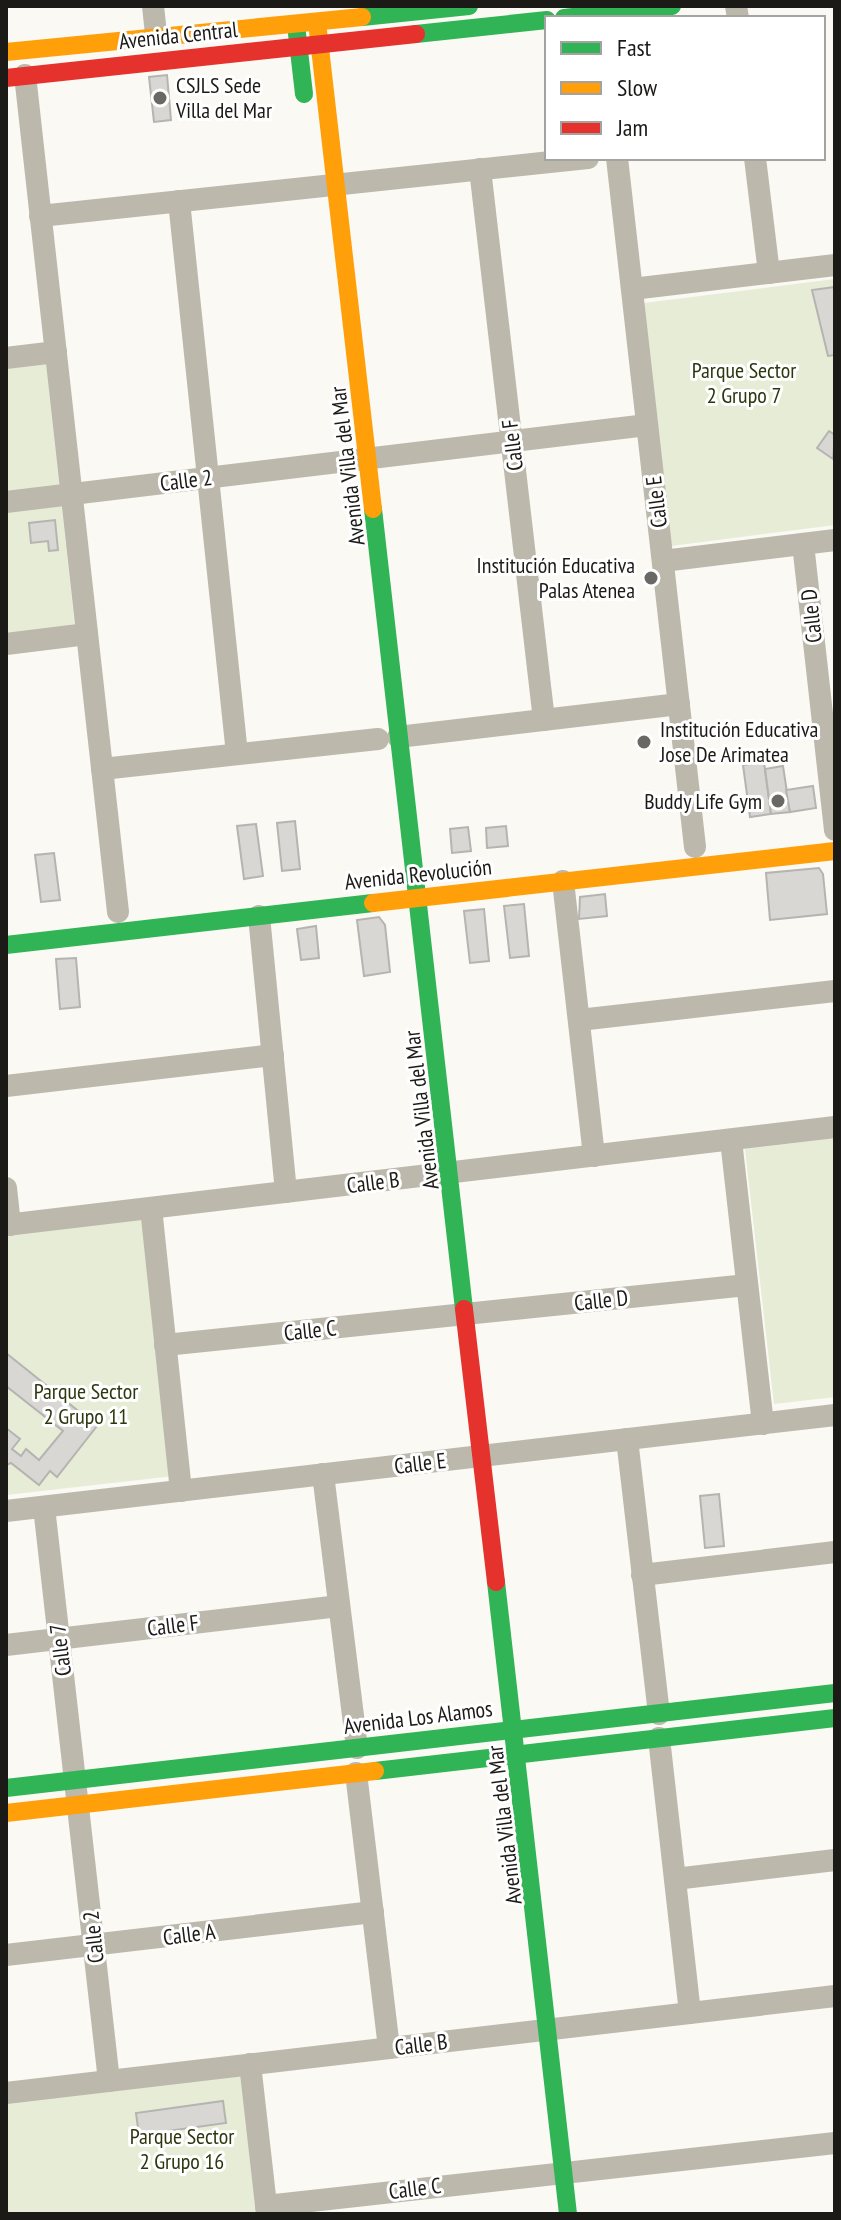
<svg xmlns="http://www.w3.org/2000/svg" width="841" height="2220" viewBox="0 0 841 2220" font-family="'PT Sans Narrow',sans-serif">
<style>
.green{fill:#e6ecd6}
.building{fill:#d9d7d4;stroke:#b5b4b1;stroke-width:2}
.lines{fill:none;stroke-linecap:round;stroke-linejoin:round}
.street{stroke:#bcb8ac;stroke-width:22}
.fast{stroke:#30b455;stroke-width:18}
.slow{stroke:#ff9f0a;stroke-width:18}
.jam{stroke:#e5322d;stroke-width:18}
.poi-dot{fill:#696864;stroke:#fff;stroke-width:3}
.labels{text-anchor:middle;stroke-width:6;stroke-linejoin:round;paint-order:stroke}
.street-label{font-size:22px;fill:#1b1a17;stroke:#fff}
.poi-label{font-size:22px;fill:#1b1a17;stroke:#fff;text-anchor:start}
.park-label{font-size:22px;fill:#2d360e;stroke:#fff}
</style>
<rect width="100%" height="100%" fill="#faf9f4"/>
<g class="green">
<path d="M835 279V525L671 546 644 303Z"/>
<path d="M46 364 75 628 6 636V369Z"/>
<path d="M835 1138V1397L774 1404 745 1149Z"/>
<path d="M143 1216 174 1476 6 1495V1233Z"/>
<path d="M242 2076 257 2214H6V2103Z"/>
</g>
<g class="building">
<path d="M167 75 171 120 154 122 149 77Z"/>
<path d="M835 287V355L828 356 812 290Z"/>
<path d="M829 431 835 435 833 459 817 448Z"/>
<path d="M55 520 58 550 49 551 48 541 31 543 29 523Z"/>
<path d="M764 762 771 814 750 817 743 765Z"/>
<path d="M783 766 790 812 771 814 765 769Z"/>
<path d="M813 786 816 808 790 812 786 790Z"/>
<path d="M295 821 300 869 282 871 277 823Z"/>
<path d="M256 824 263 876 244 879 237 826Z"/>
<path d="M506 826 508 846 487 848 486 828Z"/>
<path d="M468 827 471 851 452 853 450 829Z"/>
<path d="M54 853 60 900 41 902 35 855Z"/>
<path d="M819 868 823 874 827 914 770 920 766 873Z"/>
<path d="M605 894 607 916 579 919 580 897Z"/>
<path d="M524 904 529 956 510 958 504 906Z"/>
<path d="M484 909 489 961 470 963 464 911Z"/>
<path d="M379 917 385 925 390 972 364 976 357 920Z"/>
<path d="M316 926 319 958 301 960 297 929Z"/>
<path d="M76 958 80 1007 60 1009 56 959Z"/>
<path d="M6 1353 97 1426 57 1477 50 1471 39 1485 11 1463 6 1465V1428L20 1439 12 1449 21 1456 26 1449 39 1460 63 1431 6 1386Z"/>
<path d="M719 1494 724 1546 705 1548 700 1496Z"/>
<path d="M223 2101 226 2123 139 2135 136 2113Z"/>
</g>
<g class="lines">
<g class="street">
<path d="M153 6 156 34"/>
<path d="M736 6 738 18"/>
<path d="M25 75 118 912"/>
<path d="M617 158 695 847"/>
<path d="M755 158 769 273"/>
<path d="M480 169 544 720"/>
<path d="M179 201 237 754"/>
<path d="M40 216 588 158"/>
<path d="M632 289 835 265"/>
<path d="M6 358 56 352"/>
<path d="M6 502 647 425"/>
<path d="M803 544 835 830"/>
<path d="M663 561 835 540"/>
<path d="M6 644 87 634"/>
<path d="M398 737 679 704"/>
<path d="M102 769 378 739"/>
<path d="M563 881 594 1156"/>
<path d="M259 916 286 1192"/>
<path d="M579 1020 835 991"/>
<path d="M6 1086 273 1055"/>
<path d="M731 1140 763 1424"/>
<path d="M6 1188 10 1225"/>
<path d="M151 1208 181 1491"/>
<path d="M6 1225 835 1127"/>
<path d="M165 1345 747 1285"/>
<path d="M627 1439 659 1714"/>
<path d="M323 1474 357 1748"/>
<path d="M44 1507 109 2081"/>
<path d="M6 1511 835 1415"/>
<path d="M642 1575 835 1552"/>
<path d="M6 1645 339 1606"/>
<path d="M659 1738 690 2013"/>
<path d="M356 1773 389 2048"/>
<path d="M675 1879 835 1860"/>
<path d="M6 1955 373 1912"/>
<path d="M250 2064 267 2214"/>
<path d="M6 2093 835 1996"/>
<path d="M266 2206 835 2143"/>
</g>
<g class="fast">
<path d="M362 17 469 6"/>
<path d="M564 18 672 6"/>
<path d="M296 25 304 94"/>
<path d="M416 34 547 20"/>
<path d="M373 509 464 1309"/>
<path d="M6 945 373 903"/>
<path d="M496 1582 568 2214"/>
<path d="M375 1771 835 1718"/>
<path d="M6 1788 835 1693"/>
</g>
<g class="slow">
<path d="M317 22 373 509"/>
<path d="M6 52 362 17"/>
<path d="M373 903 835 851"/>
<path d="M6 1813 375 1771"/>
</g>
<g class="jam">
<path d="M6 78 416 34"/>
<path d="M464 1309 496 1582"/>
</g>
</g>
<g class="poi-dot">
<circle cx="160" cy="98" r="8"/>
<circle cx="651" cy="578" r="8"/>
<circle cx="644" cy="742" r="8"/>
<circle cx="778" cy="801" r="8"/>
</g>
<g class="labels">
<g class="street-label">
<text transform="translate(178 35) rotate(-6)" y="8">Avenida Central</text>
<text transform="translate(512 445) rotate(-97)" y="8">Calle F</text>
<text transform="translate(347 466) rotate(-97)" y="8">Avenida Villa del Mar</text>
<text transform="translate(186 480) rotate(-7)" y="8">Calle 2</text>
<text transform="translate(656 502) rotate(-97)" y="8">Calle E</text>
<text transform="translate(811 616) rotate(-96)" y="8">Calle D</text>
<text transform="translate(418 874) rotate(-6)" y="8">Avenida Revolución</text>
<text transform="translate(421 1110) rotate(-97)" y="8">Avenida Villa del Mar</text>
<text transform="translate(373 1182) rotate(-7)" y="8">Calle B</text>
<text transform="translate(601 1300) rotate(-6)" y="8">Calle D</text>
<text transform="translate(310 1330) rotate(-6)" y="8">Calle C</text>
<text transform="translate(420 1463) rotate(-7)" y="8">Calle E</text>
<text transform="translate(173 1625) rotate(-7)" y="8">Calle F</text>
<text transform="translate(60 1650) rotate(-97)" y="8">Calle 7</text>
<text transform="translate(418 1717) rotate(-7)" y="8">Avenida Los Alamos</text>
<text transform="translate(504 1825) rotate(-97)" y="8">Avenida Villa del Mar</text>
<text transform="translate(189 1934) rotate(-7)" y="8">Calle A</text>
<text transform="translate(93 1937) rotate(-96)" y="8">Calle 2</text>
<text transform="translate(421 2044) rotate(-7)" y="8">Calle B</text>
<text transform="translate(415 2188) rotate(-7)" y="8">Calle C</text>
</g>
<g class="poi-label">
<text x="176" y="93">CSJLS Sede<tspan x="176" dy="25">Villa del Mar</tspan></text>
<text x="635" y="573" text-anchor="end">Institución Educativa<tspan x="635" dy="25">Palas Atenea</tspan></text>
<text x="660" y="737">Institución Educativa<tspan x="660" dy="25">Jose De Arimatea</tspan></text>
<text x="762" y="809" text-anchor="end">Buddy Life Gym</text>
</g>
<g class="park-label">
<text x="744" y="378">Parque Sector<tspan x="744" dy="25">2 Grupo 7</tspan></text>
<text x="86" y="1399">Parque Sector<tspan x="86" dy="25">2 Grupo 11</tspan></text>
<text x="182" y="2144">Parque Sector<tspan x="182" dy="25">2 Grupo 16</tspan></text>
</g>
</g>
<rect width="841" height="2220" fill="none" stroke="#1b1a17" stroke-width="16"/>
<rect x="545" y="16" width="280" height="144" fill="#ffffff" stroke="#a4a3a2" stroke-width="2"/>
<rect x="561" y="42" width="40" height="12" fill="#30b455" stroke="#a4a3a2" stroke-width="2"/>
<text x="617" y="56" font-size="24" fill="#1b1a17">Fast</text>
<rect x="561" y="82" width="40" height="12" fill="#ff9f0a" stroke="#a4a3a2" stroke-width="2"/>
<text x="617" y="96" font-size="24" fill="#1b1a17">Slow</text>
<rect x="561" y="122" width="40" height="12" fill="#e5322d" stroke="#a4a3a2" stroke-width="2"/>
<text x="617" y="136" font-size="24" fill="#1b1a17">Jam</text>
</svg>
